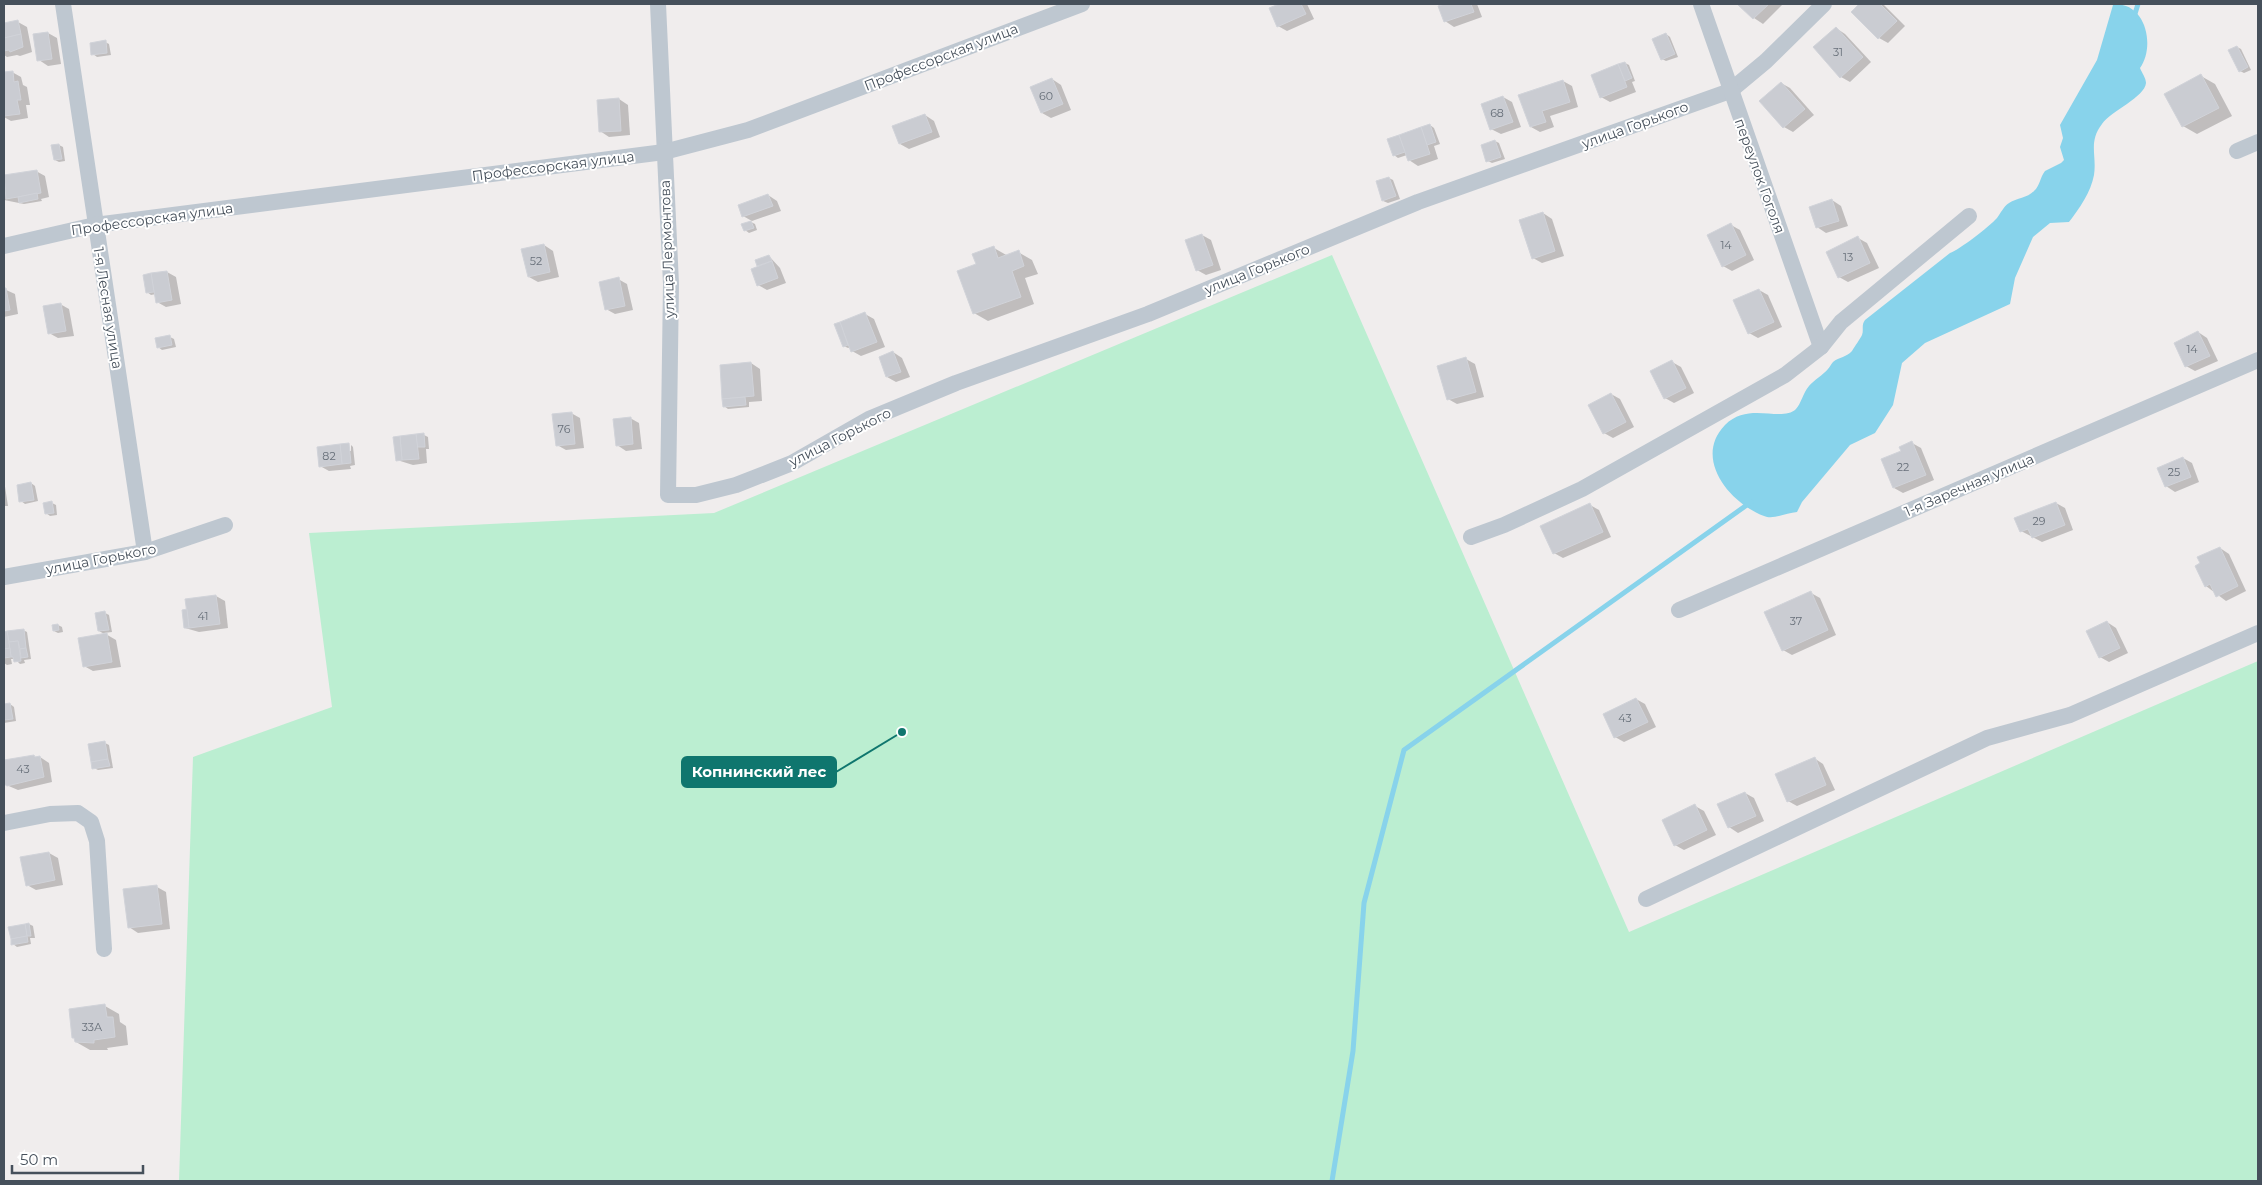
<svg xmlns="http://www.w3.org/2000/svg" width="2262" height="1185" viewBox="0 0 2262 1185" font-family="Montserrat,sans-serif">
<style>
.green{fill:#bbeed1}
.water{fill:#88d3eb}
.shadow{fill:#0003}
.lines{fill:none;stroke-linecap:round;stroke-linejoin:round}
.stream{stroke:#88d3eb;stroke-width:5}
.building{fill:#caccd2;stroke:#d1d3d9}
.minor{stroke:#bec7d0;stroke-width:16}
.labels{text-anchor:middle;stroke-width:4;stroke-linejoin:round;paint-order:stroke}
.number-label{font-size:11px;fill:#676f79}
.street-label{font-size:14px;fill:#46505b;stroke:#fff}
.leader{fill:none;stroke:#0f766e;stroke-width:2}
.callout-dot{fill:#0f766e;stroke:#fff;stroke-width:2}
.callout{fill:#0f766e;stroke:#0f766e;stroke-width:2}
.callout-label{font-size:15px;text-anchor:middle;font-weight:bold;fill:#fff}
</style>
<rect width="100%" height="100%" fill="#f0eded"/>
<path class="green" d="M1332 255 1629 932 2258 661V1181H179L193 757 332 707 309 533 714 513Z"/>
<path class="water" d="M2115 4C2147 4 2155 47 2140 68 2142 73 2146 78 2146 83 2145 97 2111 111 2102 124 2088 142 2097 155 2094 175 2091 192 2079 209 2069 222L2050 223 2033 237 2015 278 2010 304 1925 343 1902 363 1893 405 1875 433 1850 445 1802 502 1797 512C1786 513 1773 520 1764 516 1729 503 1693 458 1725 425 1749 401 1781 423 1796 409 1801 404 1803 393 1809 386 1814 380 1823 375 1828 369 1830 367 1831 364 1833 362 1839 357 1847 357 1852 351 1855 346 1860 339 1862 335 1864 330 1861 325 1865 320L1950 253C1959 250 1989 227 1997 218 2001 213 2003 207 2009 203 2017 198 2027 198 2034 191 2040 186 2040 177 2045 171L2061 163 2064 160 2060 147 2063 138 2060 125 2097 60 2113 5Z"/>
<g class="shadow">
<path d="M1283 4H1307L1314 19 1287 31 1278 26 1271 9Z"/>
<path d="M1449 4H1477L1482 17 1454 27 1445 21 1440 7Z"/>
<path d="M1739 4H1781L1782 5 1763 24 1754 18Z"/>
<path d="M1861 4H1883L1905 26 1888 43 1879 38 1853 12Z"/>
<path d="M18 22 27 27 32 52 20 56 17 55 7 57 4 55V24Z"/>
<path d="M1836 28 1845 34 1871 62 1850 82 1841 77Z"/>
<path d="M48 33 57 38 61 64 48 66 39 60Z"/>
<path d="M1666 34 1670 37 1678 57 1666 61 1662 59Z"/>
<path d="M105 42 109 44 111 55 97 57 93 54Z"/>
<path d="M2237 47 2241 49 2251 70 2244 73 2240 71Z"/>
<path d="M1625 63 1629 65 1635 81 1632 82 1636 92 1610 102 1601 97 1592 76Z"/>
<path d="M12 72 21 77 23 85 27 87 30 105H26L28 118 11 121 4 117V74Z"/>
<path d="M2201 76 2215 84 2232 116 2197 134 2183 126Z"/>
<path d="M1052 79 1061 85 1071 110 1051 118 1042 113Z"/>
<path d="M1563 81 1572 86 1578 107 1550 116 1554 127 1540 132 1531 127Z"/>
<path d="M1781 83 1790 88 1814 115 1793 132 1784 127 1761 101Z"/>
<path d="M1503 97 1512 102 1521 127 1501 134 1491 129Z"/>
<path d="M619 99 628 105 630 135 609 137 600 131Z"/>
<path d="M925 115 934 121 940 137 909 149 900 144Z"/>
<path d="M1430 125 1434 128 1440 144 1434 146 1438 159 1418 166 1409 160 1407 155 1398 158 1394 155Z"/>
<path d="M1495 141 1499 143 1505 159 1492 163 1488 161Z"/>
<path d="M59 145 63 147 65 161 59 162 55 160Z"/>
<path d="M36 171 45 176 49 197 41 199 42 201 24 204 4 200V189H6L4 177Z"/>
<path d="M1389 178 1393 180 1400 199 1388 203 1383 201 1377 182Z"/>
<path d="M768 195 777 201 781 211 752 221 743 216Z"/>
<path d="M1832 200 1841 206 1848 226 1826 233 1817 227Z"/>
<path d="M1543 213 1552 219 1564 256 1542 263 1533 258Z"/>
<path d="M751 222 755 224 757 230 749 233 745 230Z"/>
<path d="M1731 225 1740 230 1754 260 1732 271 1723 266Z"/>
<path d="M1202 235 1211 240 1221 270 1206 275 1197 270Z"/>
<path d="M1858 238 1867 243 1879 268 1848 282 1839 277Z"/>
<path d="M544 245 553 251 559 277 538 282 529 277Z"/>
<path d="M994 248 1008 256 1018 252 1032 260 1038 274 1025 278 1034 304 988 321 974 313 978 265Z"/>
<path d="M769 256 780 268 786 283 767 290 758 285 761 267 758 265Z"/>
<path d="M167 272 176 277 181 304 166 307 157 302 156 294 151 295 147 292 144 276Z"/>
<path d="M618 279 627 284 633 310 615 314 606 309Z"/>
<path d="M4 289 15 294 18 314 4 317Z"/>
<path d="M1759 290 1768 295 1782 327 1758 338 1749 333Z"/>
<path d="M60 304 69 309 74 336 58 338 49 333Z"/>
<path d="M865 314 874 319 885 347 861 356 852 351 851 347 848 348 844 346 836 325Z"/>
<path d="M2198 332 2207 338 2218 361 2195 371 2186 366Z"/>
<path d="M170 337 174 339 176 347 162 350 158 347Z"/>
<path d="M893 352 902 358 910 377 896 382 887 377 880 357Z"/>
<path d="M1466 359 1475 364 1484 397 1457 404 1448 399Z"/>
<path d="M1672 362 1681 367 1694 393 1674 403 1665 398Z"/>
<path d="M751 363 760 369 762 401 749 402V407L728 409 724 406 721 366Z"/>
<path d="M1611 394 1620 399 1634 427 1613 438 1604 433Z"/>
<path d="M571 413 580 418 584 448 566 450 557 445Z"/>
<path d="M630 418 639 423 642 449 626 451 617 445Z"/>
<path d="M424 435 428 437 429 449H426L427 463 413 465 397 460Z"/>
<path d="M1912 443 1921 448 1934 480 1903 493 1894 488Z"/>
<path d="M349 444V451H351V445L353 447 355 465 350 466 351 469 329 471 320 466Z"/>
<path d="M2183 458 2192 463 2199 482 2175 492 2166 486Z"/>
<path d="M4 480 8 506H4Z"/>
<path d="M31 483 35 486 38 501 25 504 21 501Z"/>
<path d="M52 503 56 505 57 515 50 516 46 513Z"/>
<path d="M2056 503 2065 508 2073 530 2042 542 2021 531Z"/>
<path d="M1590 505 1599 510 1611 537 1563 558 1554 553Z"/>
<path d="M2220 548 2229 554 2246 591 2226 601 2206 586 2202 564Z"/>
<path d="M1811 593 1820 598 1836 635 1792 655 1783 650Z"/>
<path d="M216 596 225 601 228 628 199 632 185 628Z"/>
<path d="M105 613 109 615 112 632 104 633 116 640 121 667 93 671 84 666 106 635 99 631Z"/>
<path d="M2107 622 2116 628 2128 653 2109 662 2100 657Z"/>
<path d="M58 625 62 627 63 632 58 633 54 631Z"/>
<path d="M23 630 27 632 31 659 24 660 25 663 20 664 15 659H11L12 664 7 665 4 663V633Z"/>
<path d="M1636 699 1645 704 1656 727 1624 742 1615 737Z"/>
<path d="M10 704 14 707 16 721 4 723V705Z"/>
<path d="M105 743 109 745 113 768 98 770 94 768Z"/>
<path d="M40 757 49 763 52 782 18 790 4 784V764Z"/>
<path d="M1814 758 1823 764 1835 790 1797 806 1788 801Z"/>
<path d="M1745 793 1754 798 1764 821 1738 833 1729 827Z"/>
<path d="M1695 806 1704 811 1716 835 1684 850 1675 845Z"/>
<path d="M49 853 58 858 63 885 36 890 27 885Z"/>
<path d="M157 887 166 892 170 929 138 933 129 927Z"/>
<path d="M29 924 33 926 35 938H30L31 944 17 947 13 944Z"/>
<path d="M105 1006 119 1014 120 1022 126 1026 128 1045 107 1048 108 1050H90L76 1042Z"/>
</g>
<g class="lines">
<g class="stream">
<path d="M2134 17 2138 4"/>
<path d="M1332 1181 1353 1051 1364 903 1404 750 1751 502"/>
</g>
</g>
<g class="building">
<path d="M1279 4H1301L1306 14 1277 27 1269 8Z"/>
<path d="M1445 4H1471L1474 12 1444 22 1438 6Z"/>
<path d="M1737 4H1769L1753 19Z"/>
<path d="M1859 4H1880L1897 21 1878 39 1851 12Z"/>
<path d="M18 20 21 34 4 38V23Z"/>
<path d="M1836 27 1863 57 1840 78 1813 47Z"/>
<path d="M48 32 52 59 37 61 33 34Z"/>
<path d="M1666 33 1675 54 1661 60 1652 39Z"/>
<path d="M21 34 23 47 10 52 9 50 4 51V38Z"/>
<path d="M106 40 107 53 91 55 90 43Z"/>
<path d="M2237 46 2248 67 2239 72 2228 50Z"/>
<path d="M1625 62 1632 78 1625 81 1618 64Z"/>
<path d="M1618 64 1627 87 1600 98 1591 75Z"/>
<path d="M13 71 14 82 18 81 21 100H17L20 114 4 116V72Z"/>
<path d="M2201 74 2219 108 2182 127 2164 94Z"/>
<path d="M1052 78 1063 104 1041 113 1030 87Z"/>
<path d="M1563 80 1570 102 1542 111 1546 122 1530 127 1518 95Z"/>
<path d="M1781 82 1805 109 1783 128 1759 101Z"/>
<path d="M1503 96 1513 122 1490 130 1481 104Z"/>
<path d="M619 98 621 131 599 132 597 100Z"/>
<path d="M925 114 932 132 899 144 892 126Z"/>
<path d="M1430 124 1436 142 1427 145 1421 127Z"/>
<path d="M1421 127 1430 154 1408 161 1399 135Z"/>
<path d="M1399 135 1405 152 1393 156 1387 139Z"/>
<path d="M1495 140 1501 157 1486 162 1481 145Z"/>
<path d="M59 144 62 159 54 160 51 145Z"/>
<path d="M37 170 41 193 6 199 4 175Z"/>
<path d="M1389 177 1396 196 1382 201 1376 181Z"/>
<path d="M37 193 38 199 19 203 18 197Z"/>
<path d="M768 194 773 206 742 217 738 205Z"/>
<path d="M1832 199 1839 221 1816 228 1809 207Z"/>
<path d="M1543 212 1555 251 1532 259 1519 220Z"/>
<path d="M751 221 754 228 744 231 741 224Z"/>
<path d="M1731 223 1746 255 1722 267 1707 235Z"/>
<path d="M1202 234 1213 265 1196 271 1185 240Z"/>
<path d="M1858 236 1870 263 1838 278 1826 252Z"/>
<path d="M544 244 550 272 528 277 521 249Z"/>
<path d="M994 246 998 258 1019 250 1024 266 1012 271 1021 297 973 314 957 271 976 264 972 254Z"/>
<path d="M769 255 772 261 757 266 755 260Z"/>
<path d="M772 261 778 278 757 286 751 269Z"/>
<path d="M167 271 172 300 156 303 151 273Z"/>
<path d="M151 273 154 292 146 293 143 275Z"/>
<path d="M619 277 625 306 605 310 599 282Z"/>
<path d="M4 288H6L10 310 4 311Z"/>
<path d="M1759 289 1774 322 1748 334 1733 300Z"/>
<path d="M61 303 66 331 48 334 43 306Z"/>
<path d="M865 312 877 342 851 352 840 322Z"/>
<path d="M840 322 848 345 843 347 834 324Z"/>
<path d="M2198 331 2210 356 2185 367 2174 343Z"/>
<path d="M170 335 172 345 157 348 155 338Z"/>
<path d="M893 351 901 372 886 377 879 357Z"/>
<path d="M1466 357 1476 392 1447 400 1437 366Z"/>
<path d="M1672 360 1686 388 1664 399 1650 371Z"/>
<path d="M751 362 754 396 722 399 720 365Z"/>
<path d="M1611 393 1626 422 1603 434 1588 405Z"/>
<path d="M745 397 746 405 723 407 722 399Z"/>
<path d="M572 412 575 444 556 446 552 414Z"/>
<path d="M631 417 633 444 616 446 613 419Z"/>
<path d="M424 433 425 447H417L416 434Z"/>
<path d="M416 434 419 459 402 460 400 436Z"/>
<path d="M400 436 402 460 396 461 393 437Z"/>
<path d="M1912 441 1926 475 1893 488 1881 459 1901 451 1899 447Z"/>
<path d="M349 443 351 463 342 464 340 444Z"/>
<path d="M340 444 342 464 319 467 317 447Z"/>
<path d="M2183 457 2191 477 2165 487 2157 468Z"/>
<path d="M31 482 34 500 19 502 17 485Z"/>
<path d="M52 501 54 513 45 514 43 503Z"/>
<path d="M2056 502 2065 525 2032 538 2028 529 2020 532 2014 518Z"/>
<path d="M1590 503 1603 532 1553 554 1540 526Z"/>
<path d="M2220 547 2238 586 2216 597 2210 584 2205 587 2195 566 2200 563 2197 557Z"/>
<path d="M1811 591 1828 630 1782 651 1764 612Z"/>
<path d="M216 595 220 624 189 628 185 599Z"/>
<path d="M187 609 189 628H184L182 610Z"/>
<path d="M105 611 109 630 98 631 95 613Z"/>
<path d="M2107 621 2120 648 2099 658 2086 631Z"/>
<path d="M58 624 59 630 53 631 52 625Z"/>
<path d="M24 629 26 648 20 649 18 641 9 642 7 631Z"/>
<path d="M7 631 10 648 4 649V632Z"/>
<path d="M107 633 112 662 83 667 78 638Z"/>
<path d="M18 641 21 661 14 662 13 657H11L9 642Z"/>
<path d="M10 648 11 657 4 658V649Z"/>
<path d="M26 648 28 657 21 658 20 649Z"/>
<path d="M1636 698 1648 722 1614 738 1603 714Z"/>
<path d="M10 703 13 719 4 720V704Z"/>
<path d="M105 741 108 759 91 762 88 744Z"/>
<path d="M34 755 35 757 40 756 44 777 7 786 4 784V760Z"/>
<path d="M1815 757 1826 785 1787 802 1775 774Z"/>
<path d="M108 759 110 766 92 769 91 762Z"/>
<path d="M1745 792 1756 816 1728 828 1717 804Z"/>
<path d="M1695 804 1707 830 1674 846 1662 820Z"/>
<path d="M49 852 55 880 26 886 20 857Z"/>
<path d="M157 885 162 924 128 928 123 889Z"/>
<path d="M29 923 31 936H27L25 924Z"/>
<path d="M25 924 27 936 11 939 8 927Z"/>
<path d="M27 936 28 942 11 945V939Z"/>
<path d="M105 1004 107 1017H113L115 1037 94 1040V1043L75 1042 74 1038H72L69 1009Z"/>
</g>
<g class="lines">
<g class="minor">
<path d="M63 4 145 552"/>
<path d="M658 4 671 284 668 495H696L736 485 792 463 869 419 956 383 1148 314 1418 202 1730 91 1766 61 1824 4"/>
<path d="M1701 4 1821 347"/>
<path d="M2237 151 2258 142"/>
<path d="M4 246 95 225 664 152 748 130 1082 4"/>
<path d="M1471 537 1504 525 1582 489 1785 375 1821 347 1841 322 1969 216"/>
<path d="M4 577 145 552 225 525"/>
<path d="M1679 610 2258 360"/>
<path d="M4 823 50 814 78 813 91 822 97 841 104 949"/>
<path d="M1646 899 1987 738 2070 715 2258 633"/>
</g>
</g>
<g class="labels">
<g class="number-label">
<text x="1838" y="56">31</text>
<text x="1046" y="100">60</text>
<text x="1497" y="117">68</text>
<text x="1726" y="249">14</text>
<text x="1848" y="261">13</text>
<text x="536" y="265">52</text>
<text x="2192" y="353">14</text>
<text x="564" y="433">76</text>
<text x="329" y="460">82</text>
<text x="1903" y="471">22</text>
<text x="2174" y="476">25</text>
<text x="2039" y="525">29</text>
<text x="203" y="620">41</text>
<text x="1796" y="625">37</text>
<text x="1625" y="722">43</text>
<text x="23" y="773">43</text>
<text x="92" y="1031">33А</text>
</g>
<g class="street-label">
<text transform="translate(941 57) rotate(-21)" y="5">Профессорская улица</text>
<text transform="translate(1635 125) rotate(-20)" y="5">улица Горького</text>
<text transform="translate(553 166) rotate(-7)" y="5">Профессорская улица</text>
<text transform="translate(1760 176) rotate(70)" y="5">переулок Гоголя</text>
<text transform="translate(152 219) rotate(-8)" y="5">Профессорская улица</text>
<text transform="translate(667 249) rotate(-92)" y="5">улица Лермонтова</text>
<text transform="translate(1257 269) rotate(-22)" y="5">улица Горького</text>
<text transform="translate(108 308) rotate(81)" y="5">1-я Лесная улица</text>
<text transform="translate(840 437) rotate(-27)" y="5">улица Горького</text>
<text transform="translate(1969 485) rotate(-23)" y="5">1-я Заречная улица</text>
<text transform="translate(101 559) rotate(-11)" y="5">улица Горького</text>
</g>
</g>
<path class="leader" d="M902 732L836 772"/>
<circle class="callout-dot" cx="902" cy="732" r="5"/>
<rect class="callout" x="682" y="757" width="154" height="30" rx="5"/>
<g class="callout-label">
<text x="759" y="777">Копнинский лес</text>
</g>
<rect width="2262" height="1185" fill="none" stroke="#46505b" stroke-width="10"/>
<path d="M12 1165v8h131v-8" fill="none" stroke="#46505b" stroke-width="2.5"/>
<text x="20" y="1165" font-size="15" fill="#46505b" stroke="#ffffff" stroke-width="4" paint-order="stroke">50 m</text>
</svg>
